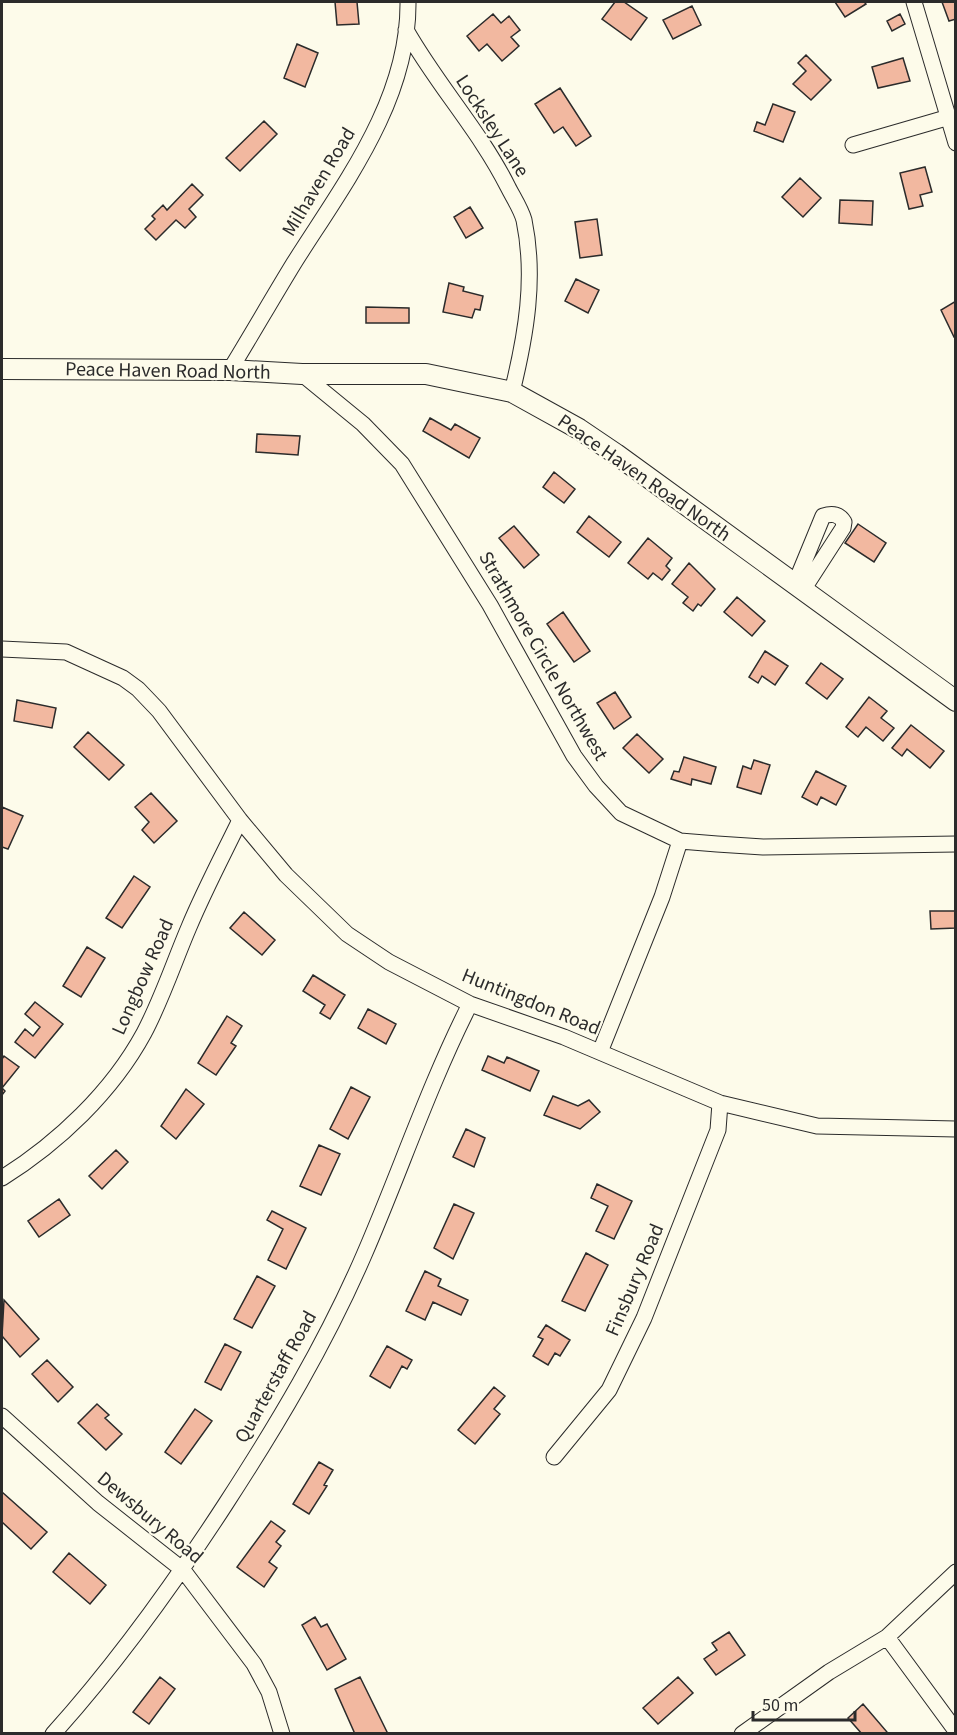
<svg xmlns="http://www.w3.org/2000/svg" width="957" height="1735" viewBox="0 0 957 1735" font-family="'Source Sans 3',sans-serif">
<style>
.building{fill:#f2b8a0;stroke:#2b2b2b;stroke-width:1.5}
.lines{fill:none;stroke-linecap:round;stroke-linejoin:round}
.minor-casing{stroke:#2b2b2b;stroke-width:17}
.major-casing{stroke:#2b2b2b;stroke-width:22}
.minor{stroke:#fdfbea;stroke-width:15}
.major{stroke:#fdfbea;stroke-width:20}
.labels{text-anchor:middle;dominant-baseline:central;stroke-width:4.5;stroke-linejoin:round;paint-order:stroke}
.street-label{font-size:20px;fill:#2b2b2b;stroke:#fdfbea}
</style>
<rect width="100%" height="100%" fill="#fdfbea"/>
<!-- building -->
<path class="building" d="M335,2h22l2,22 -22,1z
M615,2h9l23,16 -16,22 -29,-21z
M835,2h29l2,2 -21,13z
M942,2h14v17l-7,2z
M692,6l9,19 -28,14 -10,-19z
M493,14l8,9 8,-7 11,14 -9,7 8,9 -17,15 -15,-17 -8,7 -12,-15z
M900,14l5,10 -13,7 -5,-10z
M297,44l21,9 -13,34 -21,-9z
M806,55l25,25 -20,20 -18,-16 13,-13 -8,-8z
M903,58l7,23 -32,7 -6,-21z
M560,88l31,48 -15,10 -13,-19 -9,6 -19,-29z
M773,104l22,8 -12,30 -29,-11 3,-9 8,3z
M264,121l13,13 -37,37 -14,-13z
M925,167l7,25 -12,3 3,11 -14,3 -9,-36z
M800,178l21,20 -18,19 -21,-20z
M192,184l11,11 -14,14 7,8 -11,11 -9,-8 -20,20 -11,-11 10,-10 -3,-3 11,-11 4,5z
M840,200l33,1 -1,24 -33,-2z
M470,207l13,21 -17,10 -12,-21z
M597,219l5,36 -22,3 -5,-36z
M576,279l23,11 -11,23 -23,-12z
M449,283l15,4 -1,4 20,5 -3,14 -5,-1 -3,9 -29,-6z
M956,301v35l-2,1 -13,-27z
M366,307l43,1v15h-43z
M430,418l21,12 4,-6 25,14 -11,20 -46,-27z
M257,434l43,2 -2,19 -42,-3z
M554,472l21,17 -11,14 -21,-16z
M589,516l32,26 -12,15 -32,-25z
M858,524l28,19 -12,19 -29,-19z
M514,526l25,29 -15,13 -25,-30z
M648,538l24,20 -6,8 4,4 -8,10 -9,-7 -5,6 -20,-16z
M689,563l26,26 -14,17 -3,-2 -5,7 -10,-8 5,-6 -16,-13z
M737,597l28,24 -13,15 -28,-24z
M563,612l27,39 -16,11 -27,-38z
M765,651l23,15 -13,19 -13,-9 -4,7 -9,-6z
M821,663l22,16 -16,20 -21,-16z
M615,692l16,25 -17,12 -17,-26z
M869,697l18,14 -6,7 13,10 -11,13 -17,-14 -8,10 -12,-10z
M17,700l39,8 -4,20 -38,-7z
M911,725l33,26 -14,17 -23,-19 -5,7 -10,-8z
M88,732l36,33 -15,15 -35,-33z
M637,734l26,25 -14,14 -26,-25z
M684,757l32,10 -5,17 -19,-5 -1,6 -20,-6 3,-8 5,1z
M754,760l16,5 -9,29 -24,-7 6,-21 8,3z
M816,771l30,15 -10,19 -15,-8 -4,8 -15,-8z
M151,793l26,28 -23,22 -12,-13 7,-8 -14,-15z
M2,807l21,9 -15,33 -6,-2z
M134,876l16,11 -28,41 -16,-10z
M930,911h26v17l-25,1z
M244,912l31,28 -13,15 -32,-27z
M87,947l18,11 -24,39 -18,-11z
M313,975l32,20 -15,24 -10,-6 5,-8 -22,-14z
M35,1002l28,22 -28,34 -20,-16 10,-13 8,7 7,-9 -15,-13z
M368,1009l28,15 -10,20 -28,-16z
M227,1016l15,10 -11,17 5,3 -20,29 -18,-12z
M4,1056l15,11 -17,21 3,3 -3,4v-36z
M488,1056l16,7 3,-6 32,14 -9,20 -48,-21z
M351,1087l19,10 -22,42 -18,-10z
M186,1089l18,15 -28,35 -15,-13z
M553,1096l25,10 11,-6 11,12 -20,17 -36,-14z
M466,1129l19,9 -11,29 -21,-10z
M319,1145l21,9 -19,41 -21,-9z
M116,1150l12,12 -26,27 -13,-13z
M597,1184l35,17 -18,38 -18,-8 12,-25 -17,-8z
M59,1199l11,16 -31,22 -11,-16z
M454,1204l20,9 -21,46 -19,-11z
M272,1211l34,17 -20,41 -18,-9 15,-31 -16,-9z
M586,1253l22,12 -23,46 -23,-10z
M425,1271l16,8 -3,7 30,14 -7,15 -28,-13 -8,18 -19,-9z
M257,1276l18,10 -23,42 -18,-9z
M4,1300l35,39 -19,18 -18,-21z
M546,1325l24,15 -10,16 -5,-3 -7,12 -15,-9 10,-17 -5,-2z
M225,1344l16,8 -20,38 -16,-8z
M387,1346l25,14 -5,9 -5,-3 -12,22 -20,-12z
M47,1360l26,27 -15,15 -26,-28z
M494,1387l11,9 -11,13 6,5 -25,30 -17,-14z
M97,1404l12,11 -4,3 17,16 -16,16 -28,-27z
M195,1409l17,12 -31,43 -16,-12z
M319,1462l14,8 -9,15 3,1 -18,28 -16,-10z
M2,1492l45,40 -16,17 -29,-27z
M271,1521l14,10 -9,11 5,4 -12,16 8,6 -13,19 -27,-20z
M69,1553l37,32 -16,19 -37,-32z
M315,1617l6,10 6,-3 19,35 -19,11 -25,-45z
M729,1632l16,23 -29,20 -12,-16 13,-9 -5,-7z
M160,1677l15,12 -26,35 -16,-12z
M360,1677l28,57h-33l-20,-45z
M678,1677l15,16 -35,31 -15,-16z
M863,1704l24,28 -1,2h-24l-14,-16z"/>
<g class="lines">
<defs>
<path id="minor" d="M914,2l42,141
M406,30c31,55 74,101 102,157 5,10 13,22 16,33 12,58 2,115 -12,172
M853,145l93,-27
M230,370c22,-36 42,-71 64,-107 50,-79 115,-163 114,-261
M302,374l61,50 39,40 88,141 84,151 22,30 25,27 59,28 37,3 46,3 193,-3
M795,584l28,-68c9,-3 16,-2 21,6l-1,6 -40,62
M2,649l64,3 57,26 15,11 21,22 81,109 46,55 61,59 42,28 81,42 94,33 156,66 97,23 139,3
M600,1052l62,-155 18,-56
M2,1178c56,-35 110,-86 142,-145 18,-34 30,-71 45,-106 15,-36 34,-72 51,-107
M2,1416l96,87 85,67 71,94 15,28 13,42
M554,1457l55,-67 35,-72 74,-188 2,-27
M887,1637l69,94
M53,1734c64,-71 120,-149 172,-229 52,-80 101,-162 139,-250 36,-83 65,-170 106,-251
M742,1734l87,-62 58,-35 69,-65"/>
<path id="major" d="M2,369l228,1 72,4h124l86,18 67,37 37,25 340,247"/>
</defs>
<!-- minor casing -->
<use href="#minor" class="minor-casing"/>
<!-- major casing -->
<use href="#major" class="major-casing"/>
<!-- minor -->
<use href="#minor" class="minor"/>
<!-- major -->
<use href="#major" class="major"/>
</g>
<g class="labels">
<!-- street labels -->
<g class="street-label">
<text transform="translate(492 126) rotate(57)">Locksley Lane</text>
<text transform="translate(319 182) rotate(-59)">Milhaven Road</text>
<text transform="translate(168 371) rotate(1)">Peace Haven Road North</text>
<text transform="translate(644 478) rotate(35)">Peace Haven Road North</text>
<text transform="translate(543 656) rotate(60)">Strathmore Circle Northwest</text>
<text transform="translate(143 977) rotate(-66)">Longbow Road</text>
<text transform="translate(531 1002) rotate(22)">Huntingdon Road</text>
<text transform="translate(635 1280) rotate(-67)">Finsbury Road</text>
<text transform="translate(276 1377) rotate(-61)">Quarterstaff Road</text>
<text transform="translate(150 1518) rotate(40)">Dewsbury Road</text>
</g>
</g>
<!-- border -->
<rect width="957" height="1735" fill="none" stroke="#2b2b2b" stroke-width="6"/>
<!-- scale -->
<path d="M753 1711v9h102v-9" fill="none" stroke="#2b2b2b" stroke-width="3"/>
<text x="762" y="1711" font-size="18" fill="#2b2b2b" stroke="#fdfbea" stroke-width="4.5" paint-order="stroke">50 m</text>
</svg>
